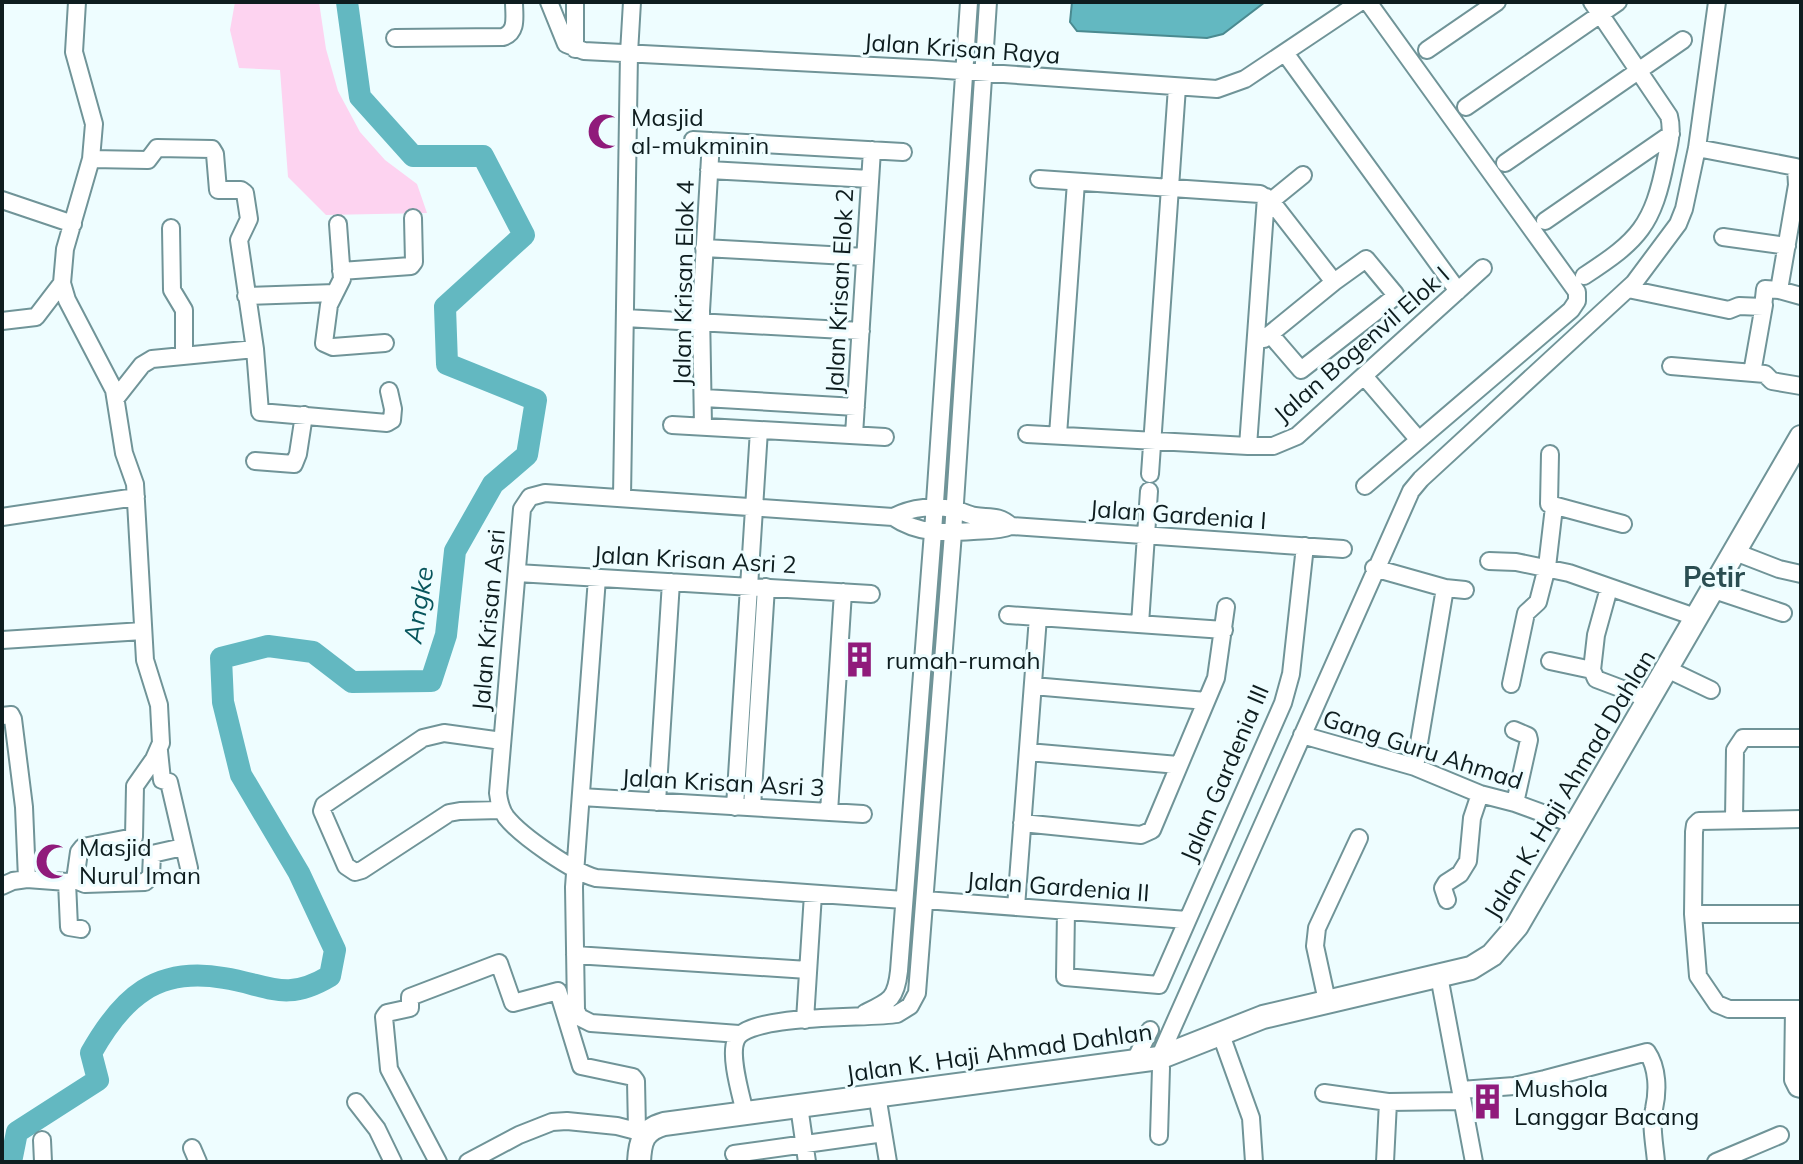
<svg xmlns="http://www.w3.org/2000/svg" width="1803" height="1164" viewBox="0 0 1803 1164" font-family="Mulish,sans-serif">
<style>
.green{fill:#fdd3f0}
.water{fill:#63b8c1;stroke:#4a8a90;stroke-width:2}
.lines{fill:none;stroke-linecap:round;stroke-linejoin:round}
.river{stroke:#63b8c1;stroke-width:22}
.minor-casing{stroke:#709498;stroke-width:20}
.major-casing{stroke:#709498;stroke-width:26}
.minor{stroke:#fff;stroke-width:16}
.major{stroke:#fff;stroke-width:22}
.labels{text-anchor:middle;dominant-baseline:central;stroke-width:6;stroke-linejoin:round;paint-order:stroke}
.street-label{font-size:24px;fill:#0e1d1f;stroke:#eefdff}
.poi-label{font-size:24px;fill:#0e1d1f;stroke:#eefdff;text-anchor:start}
.water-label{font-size:26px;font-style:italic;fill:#07555c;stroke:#eefdff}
.quarter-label{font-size:28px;font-weight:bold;fill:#2a4d51;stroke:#eefdff}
</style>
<rect width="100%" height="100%" fill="#eefdff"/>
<!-- green -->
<path class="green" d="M235,2h84l7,47 12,42 22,41 25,28 32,24 10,29 -101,2 -38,-38 -8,-107 -41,-2 -9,-38z"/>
<!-- water -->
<path class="water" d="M1072,2h193l-42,32 -16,4 -130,-7 -7,-9z"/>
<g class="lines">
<!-- river -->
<path class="river" d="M11,1162l6,-30 81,-52 -7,-27c31,-55 65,-87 133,-75 45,7 61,25 106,-2l5,-26 -36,-77 -58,-98 -18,-73 -2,-44 47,-12 45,6 39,30 79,-1 15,-46 9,-84 38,-67 34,-29 9,-55 -89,-36 -2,-57 79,-72 -41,-79h-70l-53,-59 -13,-95"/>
<defs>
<path id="minor" d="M549,2l17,42 18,7 348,18 285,20 28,-10 115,-77
M395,38l108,-1c15,-5 11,-21 11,-35
M575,49v-47
M1427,50l70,-48
M1285,53l173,238
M1466,107l152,-105
M693,140l210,12
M91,159l57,1 9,-12 55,1 3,5 3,36h23l4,3 4,26 -10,21 16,109 5,63 127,11 5,-3 1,-11 -4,-18
M1505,163l178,-123
M709,170l161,9
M1039,179l221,15 11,7 32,-26
M2,200l71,24
M1545,221l126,-87
M338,224l4,55 -13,26 -5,38 9,4 52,-4
M171,228l1,62 12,20v44
M1723,237l64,9
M704,248l161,9
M341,271l70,-5 3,-4 -1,-44
M1584,276c55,-36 69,-50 82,-117 3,-14 7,-28 3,-43l-77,-114
M1628,289l101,21 10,-4 24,1 2,-18 14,1 18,-105 -1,-18 -99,-19
M1779,290l22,6
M246,296l89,-3
M625,318l236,13
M2,321l34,-4 26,-34
M1270,334l31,36 91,-71 3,-5 -29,-35 -32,23 -63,-81
M1264,339l70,-57
M1671,366l94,8 7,7 29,5
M1752,373l12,-68
M1364,376l54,63
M116,398l26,-33 10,-6 103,-10
M704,398l152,9
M672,425l213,12
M703,426l-2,-115 10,-170
M1027,434l221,12h25l24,-10 186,-168
M854,435l18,-285
M1058,435l18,-253
M1248,446l18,-249
M1550,454l-1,50 74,20
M255,461l39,3 4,-10 6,-39
M1150,474l27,-387
M1365,486l206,-176 6,-9v-9l-209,-290
M622,497l7,-444 3,-51
M2,517l134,-20
M893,517c19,-10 42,-12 63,-7 6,1 12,5 19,6 15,2 24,-1 36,10 -13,5 -25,4 -38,5 -29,2 -55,3 -80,-14l-348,-24 -15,4 -8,12 -24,284c1,9 3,17 8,24 15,19 67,55 90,61l308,22
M1011,526l332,23
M1735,552l44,17 22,5
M1489,561l27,1 53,11 129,45
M1374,568l71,20 20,2
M517,573l354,21
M597,578l-23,309 2,123 3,7 12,6 148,11
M1714,590l69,23
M1008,615l216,15
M1140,624l9,-133
M2,640l141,-9
M1550,661l42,9 4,9 53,20
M1667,669l44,21
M1592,670l4,-35 13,-47
M1511,684l15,-71 12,-11 9,-35 7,-60
M1033,686l173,15
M2,716l9,-1 2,4 11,88 3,72
M1514,730l14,6 1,4 -14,63
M1302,735l113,32 65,27 35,9 60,22
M159,751l3,29 7,2 20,86
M1028,752l150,13
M1415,767l30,-179
M581,797l282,17
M657,802l14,-220
M735,807l24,-377
M752,807l14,-220
M501,810l-41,1 -11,2 -87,57 -7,2 -9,-6 -24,-55 2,-6 99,-67 21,-5 58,8
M829,812l14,-220
M1734,819l1,-69 8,-12h58
M1801,819l-102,2 -4,4 -1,7 -1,82 5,62 19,28 12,5h72
M1022,823l119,12 11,-5 64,-152 10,-71
M75,880l4,-28 4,-5 51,-10 1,-51 19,-27 7,-16 -2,-38 -14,-45 -10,-176 -11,-31 -10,-63 -47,-90 -5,-17 3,-34 26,-90 3,-35 -20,-72 3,-50
M67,882l2,45 12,2
M2,886l11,-5 14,-2 40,3 8,-2 10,4 60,-2 6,-6 1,-22 31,-7
M925,900l262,20
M1447,900l-4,-12 3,-5 14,-9 8,-13 4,-43 8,-24
M1016,907l22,-290
M1066,911l-1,66 94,8 124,-282 8,-29 14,-128
M1693,914h108
M575,955l233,15
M1439,976l35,186
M1327,1001l-12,-55 2,-18 42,-90
M1794,1009l-1,71 4,8 4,1
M865,1013c25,-12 31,-14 34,-42l34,-439 36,-530
M805,1020l8,-126
M1220,1032l31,86 3,44
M1134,1062l16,-32
M1461,1090l53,-4 31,-7 102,-27c11,16 11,39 7,57 -4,15 1,38 2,53
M1324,1093l64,9 74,-1
M877,1095l11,67
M356,1102l21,27 16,33
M799,1106l8,56
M745,1113c-4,-18 -16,-57 -9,-73 11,-27 132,-21 161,-26l13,-8 7,-13 36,-460 35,-531
M1159,1136l2,-68 -2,-10 252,-567 10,-12 213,-196 44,-59 6,-15 13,-61 20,-146
M42,1140l1,22
M192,1148l6,14
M734,1154l143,-20
M438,1162l-49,-93 -5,-52 3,-4 23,-5v-11l89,-34 14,40 45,-12 23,75 52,11 3,4 1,49
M468,1162l51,-27 33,-13 15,-1 50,5 27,7
M1385,1162l3,-60
M1716,1162l64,-27"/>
<path id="major" d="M639,1162c1,-21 4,-32 25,-38l495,-66 104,-41 208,-49 21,-13 25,-29 284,-489"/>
</defs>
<!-- minor casing -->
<use href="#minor" class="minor-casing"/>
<!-- major casing -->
<use href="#major" class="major-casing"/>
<!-- minor -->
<use href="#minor" class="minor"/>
<!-- major -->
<use href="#major" class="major"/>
</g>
<!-- icons -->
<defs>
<symbol id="mosque-bare" viewBox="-9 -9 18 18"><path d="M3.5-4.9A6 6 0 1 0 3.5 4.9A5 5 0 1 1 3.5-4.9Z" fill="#901b7b" stroke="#eefdff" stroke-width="2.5" paint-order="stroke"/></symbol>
<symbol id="building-bare" viewBox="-9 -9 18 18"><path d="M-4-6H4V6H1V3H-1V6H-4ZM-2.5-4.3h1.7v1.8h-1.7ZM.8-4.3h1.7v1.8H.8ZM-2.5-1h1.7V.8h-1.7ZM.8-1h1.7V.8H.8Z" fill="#901b7b" stroke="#eefdff" stroke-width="2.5" paint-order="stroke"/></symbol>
</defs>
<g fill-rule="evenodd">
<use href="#mosque-bare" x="580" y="106" width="51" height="51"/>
<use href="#building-bare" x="834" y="634" width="51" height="51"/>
<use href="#mosque-bare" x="28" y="836" width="51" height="51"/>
<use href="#building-bare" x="1462" y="1076" width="51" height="51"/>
</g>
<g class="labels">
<!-- street labels -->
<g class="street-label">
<text transform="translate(962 48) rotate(4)">Jalan Krisan Raya</text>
<text transform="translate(683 283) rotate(-89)">Jalan Krisan Elok 4</text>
<text transform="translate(839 291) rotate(-87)">Jalan Krisan Elok 2</text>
<text transform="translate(1361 344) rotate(-41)">Jalan Bogenvil Elok I</text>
<text transform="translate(1178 514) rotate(4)">Jalan Gardenia I</text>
<text transform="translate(695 559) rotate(3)">Jalan Krisan Asri 2</text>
<text transform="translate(488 620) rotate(-85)">Jalan Krisan Asri</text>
<text transform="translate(1423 749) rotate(18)">Gang Guru Ahmad</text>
<text transform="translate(1224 773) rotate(-67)">Jalan Gardenia III</text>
<text transform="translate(723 782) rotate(3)">Jalan Krisan Asri 3</text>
<text transform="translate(1569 784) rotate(-59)">Jalan K. Haji Ahmad Dahlan</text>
<text transform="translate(1058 886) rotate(4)">Jalan Gardenia II</text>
<text transform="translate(999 1052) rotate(-8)">Jalan K. Haji Ahmad Dahlan</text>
</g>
<!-- poi labels -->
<g class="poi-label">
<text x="631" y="117">Masjid<tspan x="631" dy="28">al-mukminin</tspan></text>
<text x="886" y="660">rumah-rumah</text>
<text x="79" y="847">Masjid<tspan x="79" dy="28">Nurul Iman</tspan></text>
<text x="1514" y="1088">Mushola<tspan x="1514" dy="28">Langgar Bacang</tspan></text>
</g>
<!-- water labels -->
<g class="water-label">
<text transform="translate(418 605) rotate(-81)">Angke</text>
</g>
<!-- quarter labels -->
<g class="quarter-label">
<text x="1714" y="576">Petir</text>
</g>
</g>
<!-- border -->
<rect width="1803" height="1164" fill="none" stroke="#0e1d1f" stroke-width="8"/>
</svg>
